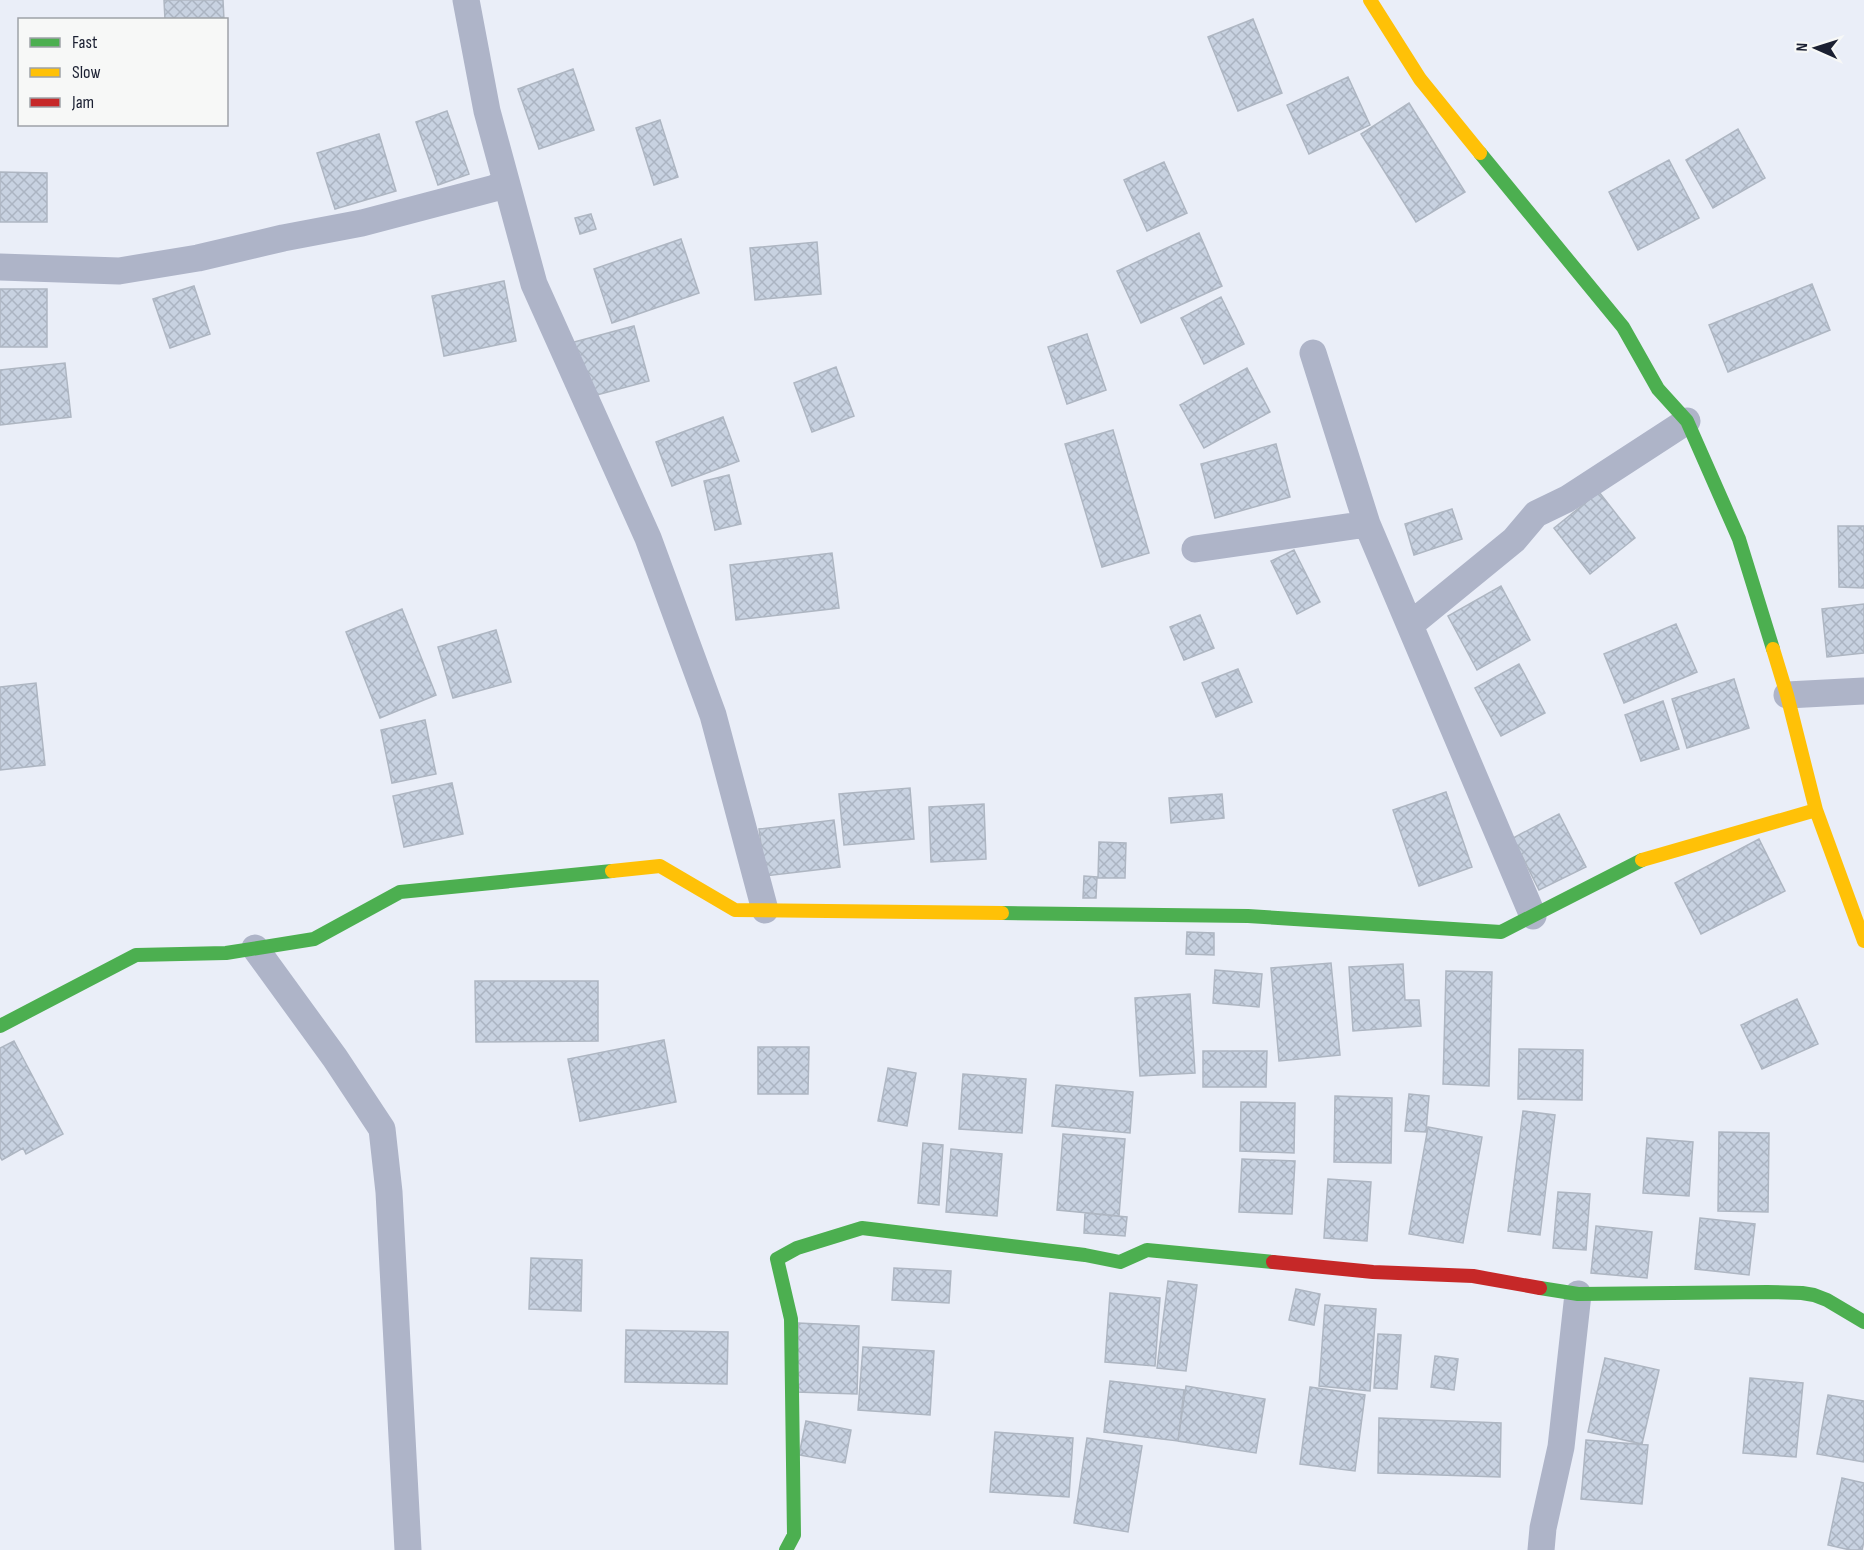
<svg xmlns="http://www.w3.org/2000/svg" width="1864" height="1550" viewBox="0 0 1864 1550" font-family="'Sofia Sans Condensed',sans-serif">
<style>
.building{fill:url(#building-cross-hatch);stroke:#aeb6c2;stroke-width:1.5}
.lines{fill:none;stroke-linecap:round;stroke-linejoin:round}
.street{stroke:#aeb4c8;stroke-width:27}
.fast{stroke:#4caf50;stroke-width:14}
.slow{stroke:#ffc107;stroke-width:14}
.jam{stroke:#c62828;stroke-width:14}
</style>
<defs>
<pattern id="building-cross-hatch" width="8" height="8" patternUnits="userSpaceOnUse" patternTransform="scale(1.5)"><rect width="8" height="8" fill="#c8d2e1"/><path d="M0 0l8 8M0 8l8-8" fill="none" stroke="#abb4c2"/></pattern>
</defs>
<rect width="100%" height="100%" fill="#eaeef8"/>
<!-- building -->
<path class="building" d="M164,0h59l1,20h-59z
M1253,19l29,74 -44,18 -30,-74z
M573,69l21,61 -55,19 -21,-60z
M1348,77l22,48 -61,29 -22,-49z
M1409,103l56,89 -49,30 -55,-88z
M447,111l22,63 -31,11 -22,-63z
M660,120l18,57 -24,8 -18,-57z
M1738,129l27,49 -52,30 -27,-48z
M379,134l17,57 -61,18 -18,-56z
M1669,160l30,58 -61,32 -29,-58z
M1164,162l23,51 -40,18 -23,-51z
M0,172l47,1v49h-47z
M591,214l5,15 -16,5 -5,-16z
M1199,233l23,53 -81,37 -24,-52z
M681,239l18,54 -87,30 -18,-54z
M817,242l4,52 -66,6 -5,-52z
M504,281l12,60 -72,15 -12,-60z
M1812,284l18,46 -102,42 -19,-47z
M194,286l16,48 -40,14 -17,-49z
M0,289h47v58h-47z
M1221,297l23,47 -40,20 -23,-46z
M634,326l15,55 -60,16 -15,-55z
M1087,334l19,56 -39,14 -19,-57z
M65,363l6,54 -71,8v-55z
M836,367l18,49 -42,16 -18,-49z
M1247,368l23,44 -66,36 -24,-43z
M723,417l16,44 -67,25 -16,-44z
M1113,430l36,123 -47,14 -37,-123z
M1276,444l14,53 -75,21 -14,-54z
M729,475l12,49 -26,6 -11,-49z
M1599,492l36,46 -45,36 -36,-46z
M1452,509l10,30 -48,16 -9,-31z
M1838,526h26v62l-25,-1z
M1294,550l26,52 -23,12 -26,-53z
M832,553l7,55 -103,12 -6,-55z
M1501,586l29,54 -53,30 -29,-54z
M1864,604v49l-37,4 -5,-48z
M402,609l34,86 -56,23 -34,-86z
M1200,615l14,33 -30,12 -14,-33z
M1676,624l21,48 -73,31 -20,-49z
M496,630l15,52 -58,16 -15,-51z
M1519,664l26,49 -44,23 -26,-48z
M1238,669l14,33 -36,15 -14,-34z
M1734,679l15,49 -62,20 -15,-49z
M36,683l9,82 -45,5v-83z
M1663,701l16,48 -38,12 -16,-46z
M425,720l11,54 -44,9 -11,-53z
M452,783l11,51 -59,13 -11,-51z
M910,788l4,51 -70,6 -5,-51z
M1446,792l26,75 -53,19 -26,-76z
M1222,794l2,24 -53,5 -2,-25z
M984,804l2,55 -55,3 -2,-55z
M1559,814l27,53 -47,23 -26,-52z
M834,820l6,47 -75,9 -6,-47z
M1759,839l26,52 -84,43 -26,-51z
M1099,842l27,1 -1,35h-27z
M1084,876l13,1 -1,21h-13z
M1187,932l27,1v22l-28,-1z
M1331,963l9,92 -61,6 -8,-93z
M1403,964l2,36h14l2,26 -68,5 -4,-64z
M1215,970l47,4 -3,33 -46,-4z
M1446,971l46,1 -3,114 -46,-2z
M475,981h123v60l-122,1z
M1190,994l5,79 -55,3 -5,-78z
M1797,999l21,45 -56,25 -21,-44z
M664,1040l12,62 -96,19 -12,-62z
M14,1041l49,93 -37,20 -3,-6 -21,12 -2,-3v-109z
M758,1047h51l-1,47h-50z
M1519,1049l64,1 -1,50 -64,-1z
M1203,1051h64l-1,36h-63z
M888,1068l28,5 -9,53 -29,-5z
M963,1074l63,5 -4,54 -63,-4z
M1056,1085l77,7 -3,41 -78,-7z
M1409,1094l20,2 -3,36 -21,-1z
M1335,1096l57,2 -1,65 -57,-1z
M1241,1102l54,1 -1,50 -54,-2z
M1523,1111l32,4 -15,120 -32,-4z
M1428,1127l54,10 -19,106 -54,-9z
M1719,1132l50,1 -1,79 -50,-1z
M1063,1134l62,5 -6,77 -62,-6z
M1647,1138l46,4 -4,54 -46,-3z
M923,1143l20,2 -4,60 -21,-2z
M951,1149l51,5 -5,62 -51,-4z
M1242,1159l53,2 -3,53 -53,-2z
M1328,1179l43,3 -4,59 -43,-3z
M1558,1192l32,2 -4,56 -33,-2z
M1085,1213l42,4 -2,19 -41,-3z
M1700,1218l55,6 -6,51 -54,-6z
M1596,1226l56,6 -5,46 -56,-5z
M531,1258l51,2 -1,51 -52,-2z
M894,1268l57,3 -2,32 -57,-3z
M1168,1281l29,4 -11,86 -29,-3z
M1296,1289l24,5 -6,31 -25,-5z
M1110,1293l50,5 -5,68 -50,-4z
M1325,1305l51,4 -6,82 -51,-5z
M798,1323l61,3 -2,68 -61,-2z
M626,1330l102,2 -1,52 -102,-2z
M1378,1334l23,1 -4,54 -23,-1z
M863,1347l71,4 -4,64 -72,-5z
M1435,1356l23,3 -4,31 -23,-3z
M1605,1358l54,12 -17,74 -54,-12z
M1750,1378l53,5 -7,74 -53,-4z
M1110,1381l74,9 -6,51 -74,-9z
M1186,1386l79,13 -9,54 -78,-12z
M1310,1387l55,8 -10,76 -55,-7z
M1828,1395l36,6v61l-47,-8z
M1379,1418l122,5 -1,54 -122,-4z
M806,1421l45,9 -6,33 -46,-8z
M995,1432l78,6 -4,59 -79,-5z
M1087,1438l55,8 -14,86 -54,-9z
M1586,1440l62,5 -6,59 -61,-5z
M1842,1478l22,5v58l-2,9h-12l-22,-5z"/>
<g class="lines">
<!-- street -->
<path class="street" d="M466,0l21,111 47,173 114,254 65,177 52,195
M0,267l119,4 79,-13 85,-20 79,-15 133,-35 11,-7
M1367,524l166,392
M1195,549l172,-25 -54,-171
M1410,625l104,-85 22,-26 31,-15 120,-78
M1787,695l77,-4
M255,948l80,110 47,71 7,63 19,358
M1541,1550l2,-22 18,-81 17,-153"/>
<!-- fast -->
<path class="fast" d="M1480,153l143,174 35,62 29,32 52,118 34,110
M1002,913l246,3 253,16 141,-72
M0,1026l136,-71 90,-2 88,-14 86,-47 212,-21
M1540,1288l38,6 189,-2 35,1 12,2 13,5 37,22
M786,1550l8,-15 -3,-216 -14,-60 20,-11 65,-20 223,27 35,7 27,-12 126,12"/>
<!-- slow -->
<path class="slow" d="M1370,0l50,79 60,74
M1773,649l14,46 29,115 48,131
M1642,860l174,-50
M612,871l48,-5 75,44 267,3"/>
<!-- jam -->
<path class="jam" d="M1273,1262l100,10 100,4 67,12"/>
</g>
<!-- legend -->
<rect x="18" y="18" width="210" height="108" fill="#f7f8f7" stroke="#9fa2a8" stroke-width="1.5"/>
<rect x="30" y="38" width="30" height="9" fill="#4caf50" stroke="#9fa2a8" stroke-width="1.5"/>
<text x="72" y="48" font-size="18" fill="#1b2032">Fast</text>
<rect x="30" y="68" width="30" height="9" fill="#ffc107" stroke="#9fa2a8" stroke-width="1.5"/>
<text x="72" y="78" font-size="18" fill="#1b2032">Slow</text>
<rect x="30" y="98" width="30" height="9" fill="#c62828" stroke="#9fa2a8" stroke-width="1.5"/>
<text x="72" y="108" font-size="18" fill="#1b2032">Jam</text>
<!-- north arrow -->
<g transform="translate(1816 48) rotate(273)" stroke="#f7f8f7" stroke-width="4.5" paint-order="stroke">
<path d="M0-4.5L10 22L0 15L-10 22Z" fill="#1b2032"/>
<text y="-9" font-size="16" font-weight="bold" text-anchor="middle" fill="#1b2032">N</text>
</g>
</svg>
